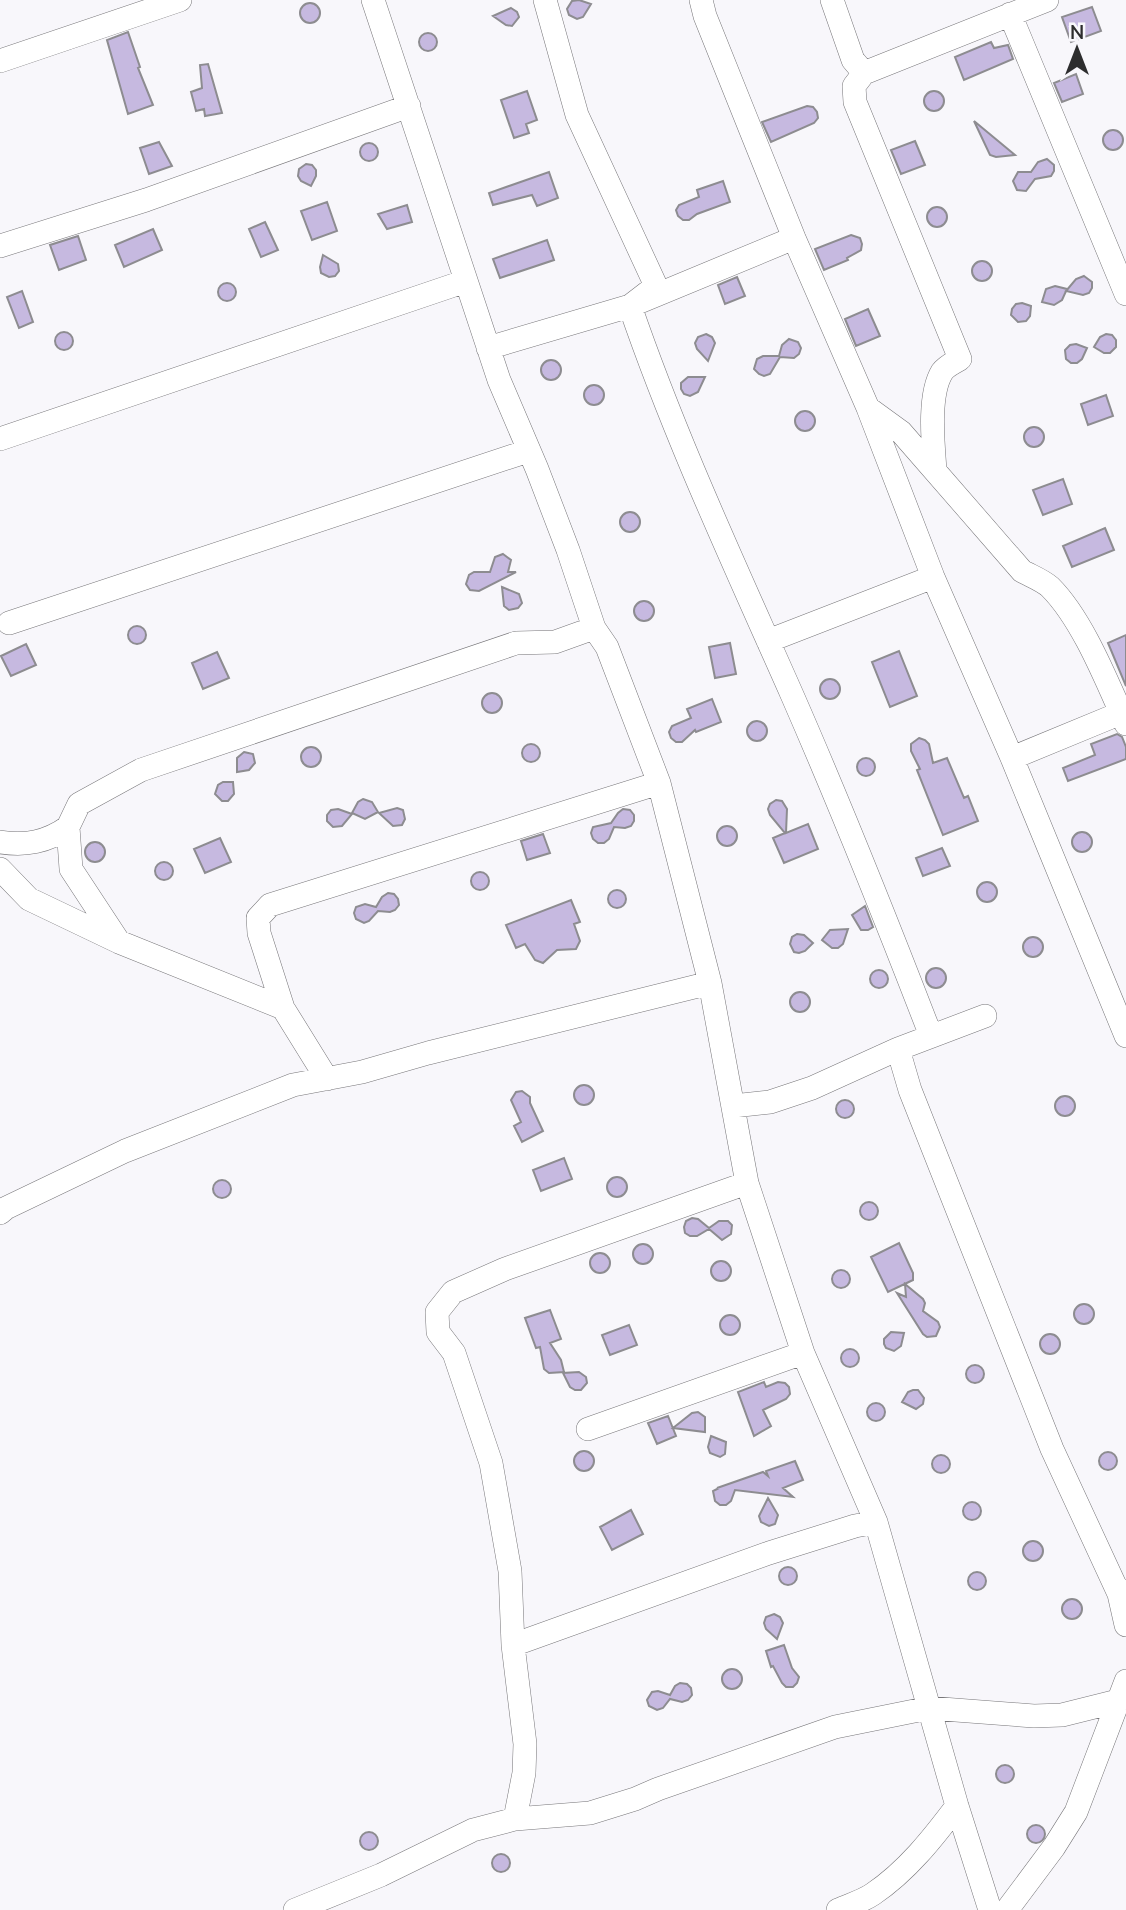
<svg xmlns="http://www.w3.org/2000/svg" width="1126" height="1910" viewBox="0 0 1126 1910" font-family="'Nunito Sans',sans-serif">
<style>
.building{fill:#c6b9e0;stroke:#8d8c90;stroke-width:2}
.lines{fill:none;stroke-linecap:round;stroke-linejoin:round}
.street-casing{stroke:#777679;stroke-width:24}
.street{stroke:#fff;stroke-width:23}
</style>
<rect width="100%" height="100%" fill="#f8f7fb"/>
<!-- building -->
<path class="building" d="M579,0l12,4 -8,13 -6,2 -8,-4 -2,-6 5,-8z
M300 13a10 10 0 1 1 20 0a10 10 0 1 1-20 0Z
M1092,7l9,24 -30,11 -9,-25z
M511,8l6,4 2,5 -7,9 -6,-1 -13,-9z
M128,32l12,35 -2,1 15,37 -25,9 -21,-74z
M419 42a9 9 0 1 1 18 0a9 9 0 1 1-18 0Z
M991,42l3,6 14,-3 5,14 -49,21 -9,-23z
M208,64l14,49 -17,3 -1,-7 -8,2 -5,-19 11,-4 -2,-23z
M1076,74l7,20 -21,8 -8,-19z
M527,91l10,29 -11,4 3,9 -15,5 -13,-38z
M924 101a10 10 0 1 1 20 0a10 10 0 1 1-20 0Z
M807,106l6,1 4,5 1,6 -4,5 -43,19 -9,-20z
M974,121l41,34 -19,2 -6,-2z
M1103 140a10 10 0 1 1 20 0a10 10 0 1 1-20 0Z
M915,141l10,24 -24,9 -10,-24z
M159,142l13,24 -23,8 -9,-26z
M360 152a9 9 0 1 1 18 0a9 9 0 1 1-18 0Z
M1047,159l7,6v6l-3,5 -16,3 -9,12 -9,-1 -4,-9 5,-9h13l7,-10z
M306,164l6,1 4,5v6l-5,10 -10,-5 -3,-5 1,-7z
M549,172l9,26 -21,8 -5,-11 -39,10 -4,-12z
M723,181l7,21 -33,12 -8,6h-6l-5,-4 -2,-6 3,-5 20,-8 -2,-7z
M327,202l10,29 -25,9 -11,-29z
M407,205l5,17 -25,7 -9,-15z
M927 217a10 10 0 1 1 20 0a10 10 0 1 1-20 0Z
M265,222l13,28 -17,7 -12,-28z
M153,229l9,21 -38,17 -9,-22z
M851,235l9,3 2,6 -1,6 -14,8 1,2 -24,10 -9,-21z
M78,236l8,24 -27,10 -9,-25z
M547,240l7,20 -54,18 -7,-19z
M323,255l15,9 1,7 -4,5 -6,1 -8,-4 -1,-6z
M972 271a10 10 0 1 1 20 0a10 10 0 1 1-20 0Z
M1084,276l8,6v6l-3,5 -6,2 -17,-4 10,-12z
M737,277l8,19 -20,8 -7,-19z
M218 292a9 9 0 1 1 18 0a9 9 0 1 1-18 0Z
M1055,286l12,3 -5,11 -8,5 -12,-3 4,-13z
M22,291l11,31 -14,6 -12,-31z
M1022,303l9,3 -1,10 -4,5 -8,1 -7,-7 1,-6 4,-5z
M868,309l12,27 -24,10 -11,-27z
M55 341a9 9 0 1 1 18 0a9 9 0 1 1-18 0Z
M706,334l6,3 3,6 -7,18 -11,-12 -2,-6 3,-6z
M1106,334l6,1 4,5v7l-6,6h-6l-10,-6 6,-10z
M789,339l9,3 3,6 -2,6 -5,4 -14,-1 -10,17 -6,2 -5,-2 -5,-5 3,-10 6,-3h16l3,-11z
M1076,344l11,4 -5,11 -5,4h-6l-5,-4 -1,-9 5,-5z
M541 370a10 10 0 1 1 20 0a10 10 0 1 1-20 0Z
M688,377h17l-7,15 -8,4 -6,-2 -3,-5v-6z
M584 395a10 10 0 1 1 20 0a10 10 0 1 1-20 0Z
M1106,395l7,21 -25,9 -7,-21z
M795 421a10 10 0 1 1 20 0a10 10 0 1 1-20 0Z
M1024 437a10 10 0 1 1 20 0a10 10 0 1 1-20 0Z
M1063,479l9,25 -29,11 -10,-25z
M620 522a10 10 0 1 1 20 0a10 10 0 1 1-20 0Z
M1105,528l9,22 -42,17 -9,-21z
M503,554l8,6 -3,12h8l-37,19 -9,-1 -4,-6 3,-9 5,-3h16l5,-15z
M502,587l17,7 3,9 -4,5 -9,2 -5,-4z
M634 611a10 10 0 1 1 20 0a10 10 0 1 1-20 0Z
M128 635a9 9 0 1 1 18 0a9 9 0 1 1-18 0Z
M1126,635v51l-18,-43z
M730,643l6,31 -21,4 -6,-31z
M26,644l10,21 -25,11 -10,-20z
M899,651l18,45 -27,11 -18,-45z
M217,652l12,26 -26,11 -11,-26z
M820 689a10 10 0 1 1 20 0a10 10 0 1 1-20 0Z
M482 703a10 10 0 1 1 20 0a10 10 0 1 1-20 0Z
M712,699l9,23 -25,10 -1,-2 -13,12h-6l-5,-4 -2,-6 3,-6 19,-8 -4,-9z
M747 731a10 10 0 1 1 20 0a10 10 0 1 1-20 0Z
M1117,734l5,3 4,10v12l-58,22 -5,-13 32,-13 -4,-11z
M919,738l6,2 4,4 4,19 14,-5 17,40 4,-2 10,25 -35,14 -26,-65 3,-1 -9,-18v-7z
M522 753a9 9 0 1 1 18 0a9 9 0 1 1-18 0Z
M301 757a10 10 0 1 1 20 0a10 10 0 1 1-20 0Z
M244,752l9,2 2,9 -6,7 -12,2v-14z
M857 767a9 9 0 1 1 18 0a9 9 0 1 1-18 0Z
M223,782h10l1,12 -6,7h-6l-7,-7 3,-9z
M363,799l9,3 6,10 -13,7 -13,-6 6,-11z
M776,800l6,1 5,8 -1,24 22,-9 10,25 -34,14 -11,-25 12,-5 -15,-18 -2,-6 2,-5z
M397,808l6,2 2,9 -3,6 -9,1 -14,-13z
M338,809l14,5 -10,12 -9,1 -6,-6v-6l4,-5z
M623,809l7,1 4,5v6l-3,5 -6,2 -11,-1 -5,12 -5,4h-6l-5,-4 -2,-6 2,-6 18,-4 7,-10z
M717 836a10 10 0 1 1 20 0a10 10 0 1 1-20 0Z
M1072 842a10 10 0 1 1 20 0a10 10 0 1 1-20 0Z
M543,834l7,19 -23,7 -6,-19z
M220,838l11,24 -26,11 -11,-24z
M85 852a10 10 0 1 1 20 0a10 10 0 1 1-20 0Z
M942,848l8,18 -27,10 -7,-18z
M155 871a9 9 0 1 1 18 0a9 9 0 1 1-18 0Z
M471 881a9 9 0 1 1 18 0a9 9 0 1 1-18 0Z
M977 892a10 10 0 1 1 20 0a10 10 0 1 1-20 0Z
M608 899a9 9 0 1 1 18 0a9 9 0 1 1-18 0Z
M388,893l6,1 4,5 1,6 -4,5 -5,2 -12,-1 -9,10 -5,2 -8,-4 -2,-6 2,-6 9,-3 11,3 6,-10z
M571,900l9,22 -6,2 6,17 -4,8 -19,1 -14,13 -8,-3 -10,-16 -9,4 -10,-23z
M865,906l8,21 -5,3h-7l-9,-15z
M848,929l-5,15 -5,4h-6l-10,-8 8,-10z
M797,934l7,1 9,8 -8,8 -6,2 -5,-1 -4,-8 2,-7z
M1023 947a10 10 0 1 1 20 0a10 10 0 1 1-20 0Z
M926 978a10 10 0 1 1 20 0a10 10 0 1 1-20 0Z
M870 979a9 9 0 1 1 18 0a9 9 0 1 1-18 0Z
M790 1002a10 10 0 1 1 20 0a10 10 0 1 1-20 0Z
M574 1095a10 10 0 1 1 20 0a10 10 0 1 1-20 0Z
M522,1091l8,6v6l13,28 -21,11 -8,-16 7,-4 -10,-22 5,-8z
M1055 1106a10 10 0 1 1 20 0a10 10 0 1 1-20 0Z
M836 1109a9 9 0 1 1 18 0a9 9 0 1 1-18 0Z
M564,1158l8,21 -31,12 -8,-21z
M607 1187a10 10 0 1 1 20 0a10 10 0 1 1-20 0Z
M213 1189a9 9 0 1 1 18 0a9 9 0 1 1-18 0Z
M860 1211a9 9 0 1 1 18 0a9 9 0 1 1-18 0Z
M692,1218l6,1 11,9 10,-7h9l4,4 -1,9 -9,6 -13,-11 -12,7h-7l-5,-3 -1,-6 2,-6z
M899,1243l14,30v7l-25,12 -17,-35z
M633 1254a10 10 0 1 1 20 0a10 10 0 1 1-20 0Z
M590 1263a10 10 0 1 1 20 0a10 10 0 1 1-20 0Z
M711 1271a10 10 0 1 1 20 0a10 10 0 1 1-20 0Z
M832 1279a9 9 0 1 1 18 0a9 9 0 1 1-18 0Z
M905,1284l18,15 2,4 -2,8 15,11 2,5 -4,9 -9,1 -4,-3 -26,-41 9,4z
M1074 1314a10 10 0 1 1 20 0a10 10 0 1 1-20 0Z
M550,1310l11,29 -11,4 11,17 3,12 -15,1 -5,-4 -4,-22 -4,1 -11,-30z
M720 1325a10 10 0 1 1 20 0a10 10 0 1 1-20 0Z
M629,1325l8,20 -27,10 -8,-20z
M891,1332l13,1 -3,13 -7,5 -8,-3 -2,-4v-5z
M1040 1344a10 10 0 1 1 20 0a10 10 0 1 1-20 0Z
M841 1358a9 9 0 1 1 18 0a9 9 0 1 1-18 0Z
M966 1374a9 9 0 1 1 18 0a9 9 0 1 1-18 0Z
M579,1372l7,5 1,6 -6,7h-6l-5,-3 -7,-14z
M764,1382l2,5 12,-5 7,1 4,4 1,7 -4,5 -23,11 8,16 -17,10 -16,-44z
M913,1390h5l6,8 -1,6 -7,5 -14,-7 6,-10z
M867 1412a9 9 0 1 1 18 0a9 9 0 1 1-18 0Z
M698,1412l7,5v15l-32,-4 19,-15z
M668,1416l8,20 -19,8 -9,-21z
M711,1436l15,6 -1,12 -5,3 -10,-4 -2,-6z
M574 1461a10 10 0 1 1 20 0a10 10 0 1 1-20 0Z
M1099 1461a9 9 0 1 1 18 0a9 9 0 1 1-18 0Z
M932 1464a9 9 0 1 1 18 0a9 9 0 1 1-18 0Z
M795,1461l8,19 -20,8 10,9 -58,-7 -4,11 -5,4h-6l-5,-4 -2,-10 6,-3h-2l46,-16 5,4 -2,-5z
M768,1498l10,17 -3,9 -6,2 -8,-4 -2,-6z
M963 1511a9 9 0 1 1 18 0a9 9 0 1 1-18 0Z
M631,1510l12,24 -31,16 -12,-23z
M1023 1551a10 10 0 1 1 20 0a10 10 0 1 1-20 0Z
M779 1576a9 9 0 1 1 18 0a9 9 0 1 1-18 0Z
M968 1581a9 9 0 1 1 18 0a9 9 0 1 1-18 0Z
M1062 1609a10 10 0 1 1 20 0a10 10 0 1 1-20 0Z
M774,1614l6,3 3,6 -6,16 -11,-10 -2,-6 2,-6z
M784,1645l8,23 7,9 -2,6 -4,4h-7l-4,-4 -9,-17 -2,1 -5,-16z
M722 1679a10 10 0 1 1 20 0a10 10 0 1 1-20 0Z
M680,1683l7,1 4,4 1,7 -4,5 -6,2 -12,-3 -7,9 -6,2 -8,-4 -2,-6 5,-8 6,-1 12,4 5,-9z
M996 1774a9 9 0 1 1 18 0a9 9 0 1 1-18 0Z
M1027 1834a9 9 0 1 1 18 0a9 9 0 1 1-18 0Z
M360 1841a9 9 0 1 1 18 0a9 9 0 1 1-18 0Z
M492 1863a9 9 0 1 1 18 0a9 9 0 1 1-18 0Z"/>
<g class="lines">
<defs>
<path id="street" d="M373,0l126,380 38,89 31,81 26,78 13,19 52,136 51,200 37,200 56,170 73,169 81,284 33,104
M545,0l32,115 79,171 -26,20c46,134 106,262 163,391 49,112 94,225 138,339
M701,0l4,16 89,222 74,170 65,169 79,181 114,278
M832,0l21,60 11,13
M1010,14l116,280
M0,61l180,-61
M0,246l146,-46 263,-94
M488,348l142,-42 164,-68
M868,408l33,24 121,139c9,5 20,9 28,16 33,33 57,95 76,137
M0,439l466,-158
M935,470c-2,-27 -7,-75 7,-98 4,-6 13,-10 18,-13l-105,-257 -1,-16 10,-13 183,-73
M9,623l519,-172
M768,641l165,-64
M1012,758l109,-45
M0,842c26,4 47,0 68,-15
M0,869l29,30 90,43 164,66 44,71
M119,942l-48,-73 -3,-42 11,-23 62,-34 375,-127 39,-1 39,-14
M283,1008l-24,-75 -1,-15 12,-13 389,-122
M898,1049l12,41 142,359 67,145 7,-3
M733,1106l37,-4 42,-14 86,-39 87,-33
M0,1213l6,-5 119,-57 168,-66 69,-13 66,-19 282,-70
M588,1429l215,-76
M1119,1594l7,31
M513,1645l256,-92 86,-27 21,-4
M515,1819l9,-46 1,-29 -12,-99 -3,-74 -19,-108 -37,-110 -16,-21 -1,-20 16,-20 52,-23 242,-86
M295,1910l86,-35 92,-45 42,-11 75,-6 45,-14 23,-10 177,-62 94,-19 105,8 28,-1 56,-14
M838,1910c11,-5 25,-9 35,-16 34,-23 60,-56 84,-88
M1007,1910l47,-63 22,-35 50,-131"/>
</defs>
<!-- street casing -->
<use href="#street" class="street-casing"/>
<!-- street -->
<use href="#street" class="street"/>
</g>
<!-- north arrow -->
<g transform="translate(1077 49)" stroke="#f8f7fb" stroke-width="5" paint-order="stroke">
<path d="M0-5L12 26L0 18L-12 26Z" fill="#2d2d2e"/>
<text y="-10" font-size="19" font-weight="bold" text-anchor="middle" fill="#2d2d2e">N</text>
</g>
</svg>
